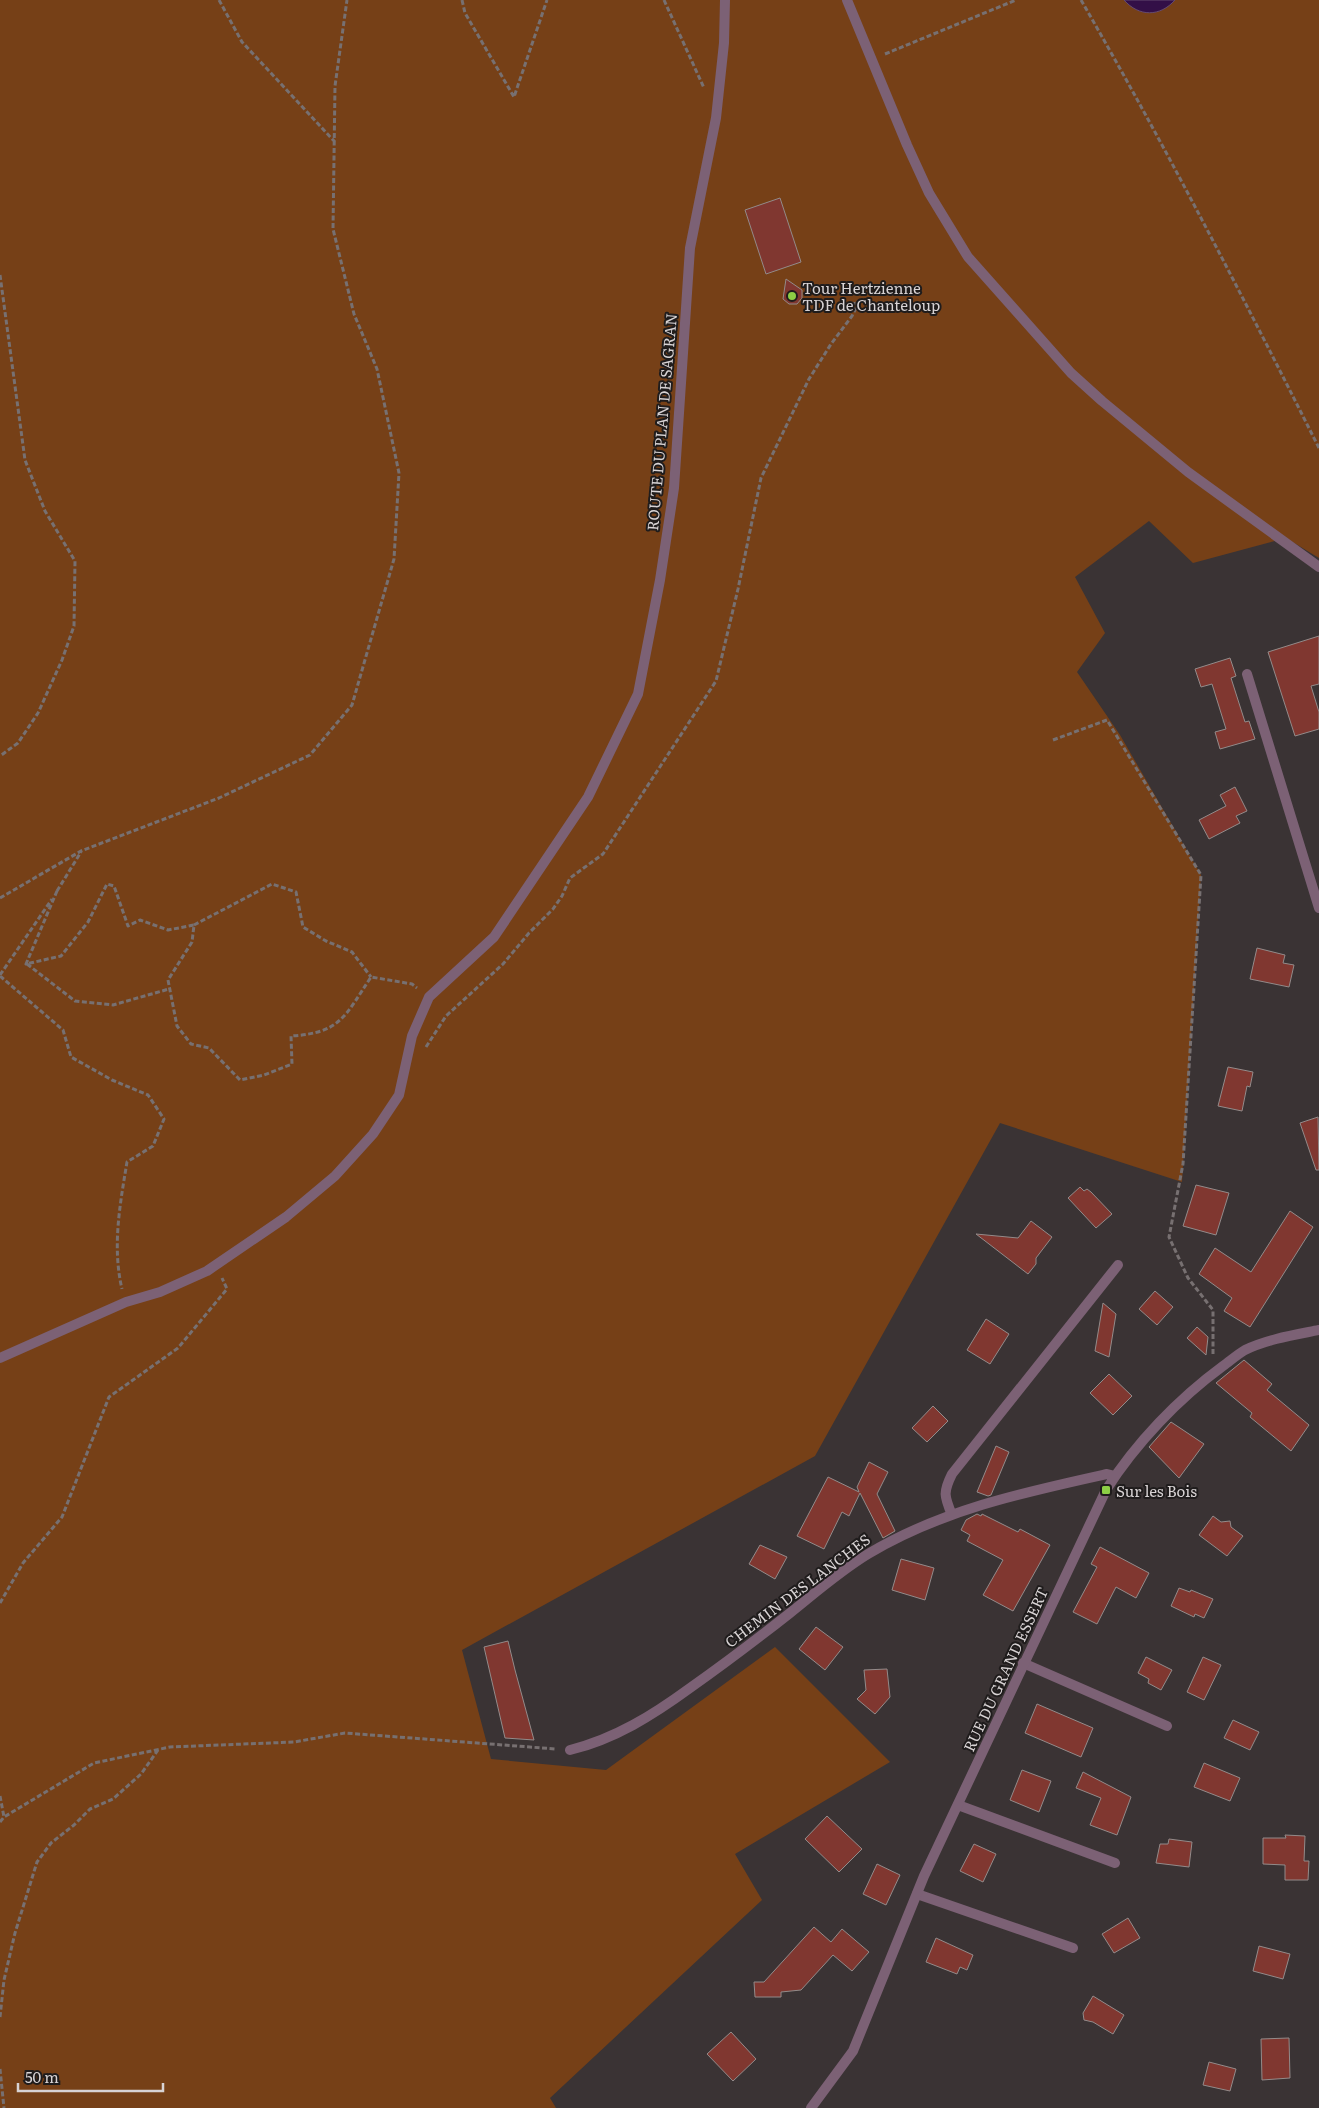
<svg xmlns="http://www.w3.org/2000/svg" width="1319" height="2108" viewBox="0 0 1319 2108" font-family="Literata,serif">
<style>
.green{fill:#764017}
.water{fill:#330f47;stroke:#644a71}
.building{fill:#803730;stroke:#938b8a}
.lines{fill:none;stroke-linecap:round;stroke-linejoin:round}
.path{stroke:#777071;stroke-width:3;stroke-dasharray:5 2.5;stroke-linecap:butt}
.lane{stroke:#7c6175;stroke-width:10}
.street{stroke:#7c6175;stroke-width:10}
.poi-dot{fill:#8cce45;stroke:#1f1c1c;stroke-width:2}
.labels{text-anchor:middle;dominant-baseline:central;stroke-width:4;stroke-linejoin:round;paint-order:stroke}
.poi-label{font-size:15px;fill:#d8d3d4;stroke:#1f1c1c;text-anchor:start}
.street-label{font-size:15px;fill:#d8d3d4;stroke:#1f1c1c}
</style>
<rect width="100%" height="100%" fill="#3a3334"/>
<!-- green -->
<path class="green" d="M0,0h1319v558l-33,-20 -93,25 -44,-42 -74,56 30,56 -28,39 43,63 81,140 -19,307 -182,-59 -185,333 -353,194 29,109 115,11 169,-123 115,115 -155,92 27,46 -212,198 6,10h-556z"/>
<!-- water -->
<path class="water" d="M1124,0h51c-15,17 -36,17 -51,0z"/>
<!-- building -->
<path class="building" d="M780,198l21,64 -35,12 -21,-64z
M786,279l16,11v8l-5,6h-8l-6,-5z
M1319,636v48l-8,2 8,26v17l-24,7 -27,-84z
M1230,658l6,18 -5,2 14,44 4,-1 6,18 -35,10 -5,-17 11,-3 -14,-45 -11,3 -6,-18z
M1235,787l12,24 -11,5 4,7 -31,16 -10,-19 27,-14 -6,-11z
M1257,948l28,7 -2,8 11,2 -5,22 -39,-8z
M1228,1067l25,5 -3,15 -3,-1 -5,25 -24,-5z
M1318,1117l1,53h-3l-16,-47z
M1196,1185l33,8 -13,42 -33,-9z
M1080,1187l4,4 3,-2 4,3 21,22 -16,14 -28,-30z
M1290,1211l23,16 -63,100 -26,-16 8,-13 -33,-24 16,-26 36,24z
M1031,1221l21,16 -16,21v6l-8,10 -52,-40 42,4z
M1155,1291l18,16 -16,18 -18,-16z
M1103,1303l13,11 -7,43 -14,-6z
M986,1319l23,15 -19,30 -23,-14z
M1197,1327l11,10 -2,18 -19,-17z
M1244,1360l28,24 -5,6 42,35 -18,26 -41,-34 2,-4 -36,-30z
M1109,1374l23,22 -19,19 -23,-22z
M933,1406l15,15 -21,21 -15,-14z
M1171,1422l33,22 -25,34 -30,-31z
M996,1446l13,6 -18,43 -3,1 -11,-4z
M869,1462l19,10 -11,22 18,37 -12,7 -23,-45 -11,23 -7,-4 -18,37 -27,-13 31,-59 31,15 -2,-5z
M977,1514l4,2 1,-2 36,18 2,-3 30,16 -37,66 -30,-16 20,-35 -36,-19 3,-6 -9,-5 5,-10z
M1213,1516l8,6 9,-1 1,6 12,9 -16,20 -28,-21z
M760,1545l27,12 -12,22 -26,-15z
M1100,1547l49,26 -13,25 -20,-11 -19,37 -24,-12 24,-45 -6,-3z
M901,1559l33,9 -9,32 -33,-10z
M1179,1588l11,4 1,-2 22,9 -9,19 -9,-4 -1,3 -23,-11z
M816,1627l27,20 -18,23 -26,-21z
M508,1641l7,29 19,70 -29,-2 -21,-91z
M1146,1657l26,13 -11,20 -13,-7 1,-4 -11,-6z
M1203,1657l18,8 -17,35 -17,-8z
M887,1669l3,28 -15,17 -18,-15 9,-9 -2,-20z
M1037,1704l56,24 -12,29 -56,-24z
M1233,1720l26,12 -9,18 -26,-12z
M1204,1763l36,15 -10,23 -36,-14z
M1022,1770l29,11 -12,31 -29,-12z
M1083,1772l48,25 -14,38 -27,-10 11,-27 -25,-10z
M827,1816l35,33 -23,23 -34,-33z
M1285,1835l20,1 -1,25h5l-1,19h-23v-15l-22,-1v-26h23z
M1169,1839l23,3 -3,25 -33,-4 4,-19h8z
M974,1844l22,10 -13,28 -23,-11z
M877,1864l23,11 -14,30 -23,-11z
M1128,1918l12,20 -26,15 -12,-19z
M814,1927l17,15 11,-13 27,23 -17,19 -19,-16 -32,35 -20,2v5h-26l-1,-15h10z
M936,1938l37,17 -6,15 -7,-3 -3,7 -31,-12z
M1259,1946l31,8 -7,25 -30,-8z
M1093,1996l31,19 -11,19 -20,-12 -9,-2 -1,-7z
M731,2032l25,27 -23,22 -26,-27z
M1289,2038l1,40 -28,2 -1,-41z
M1209,2062l27,7 -6,22 -27,-6z"/>
<g class="lines">
<!-- path -->
<path class="path" d="M219,0l23,42 93,100
M462,0l3,13 49,84 33,-97
M664,0l40,88
M1081,0c85,147 162,297 238,448
M885,54l131,-54
M0,275l25,185 20,51 30,50 -1,65 -12,34 -24,53 -20,30 -18,13
M1053,740l54,-20 94,155 -18,289 -14,73 19,41 25,32v45
M57,891l-31,73 35,-8 27,-34 19,-38 7,2 14,40 12,-6 28,10 26,-5 -2,17 -24,38 9,46 14,18 18,4 31,32 24,-5 28,-11 -1,-28c50,-3 54,-20 80,-59l41,7 5,4
M57,891l24,-39
M0,898l81,-47 138,-53 91,-43 42,-50 42,-146 5,-86 -22,-104 -23,-55 -21,-85 2,-143 12,-86
M194,925l78,-41 24,8 7,35 23,14 26,11 19,25
M27,964l48,37 38,4 56,-16
M0,975l52,-76
M0,976l63,54 8,27 41,23 36,15 16,24 -11,27 -26,16c-7,42 -15,85 -5,127
M426,1047l20,-31 57,-52 26,-31 24,-24 9,-13 8,-18 33,-24 113,-173 22,-92 23,-111 48,-99 22,-35 21,-28 3,-6 -1,-8
M0,1603l23,-40 39,-46 47,-120 69,-49 49,-59 -5,-11
M0,1796l4,21
M0,1822l4,-5 90,-54 76,-16 124,-5 51,-9 211,16
M0,2017l4,-37 11,-47 22,-71 14,-19 23,-18 16,-16 23,-10 28,-25 17,-24
M0,2069l4,39"/>
<!-- lane -->
<path class="lane" d="M1023,1663l144,63
M958,1805l157,58
M917,1894l156,54"/>
<!-- street -->
<path class="street" d="M847,0l60,145 22,48 39,64 103,116 31,28 86,71 131,95
M1247,674l72,234
M0,1358l126,-56 34,-10 47,-21 79,-54 49,-41 38,-42 26,-39 13,-59 17,-39 65,-60 94,-140 50,-103 22,-114 14,-92 16,-240 26,-130 8,-75 1,-43
M952,1515c-8,-19 -9,-23 0,-41l166,-209
M570,1750c45,-11 83,-35 120,-62 34,-24 67,-49 100,-75 25,-20 50,-42 78,-59 73,-44 157,-62 239,-80l8,2
M811,2108l42,-57 71,-175 182,-386c30,-47 72,-91 117,-124 7,-5 15,-12 22,-16 23,-11 49,-15 74,-20"/>
</g>
<!-- markers -->
<g class="poi-dot">
<circle cx="792" cy="296" r="5"/>
<rect x="1101" y="1485" width="10" height="10" rx="2.5"/>
</g>
<g class="labels">
<!-- poi labels -->
<g class="poi-label">
<text x="802" y="287">Tour Hertzienne<tspan x="802" dy="17">TDF de Chanteloup</tspan></text>
<text x="1116" y="1490">Sur les Bois</text>
</g>
<!-- street labels -->
<g class="street-label">
<text transform="translate(661 422) rotate(-85)">ROUTE DU PLAN DE SAGRAN</text>
<text transform="translate(797 1590) rotate(-37)">CHEMIN DES LANCHES</text>
<text transform="translate(1005 1669) rotate(-65)">RUE DU GRAND ESSERT</text>
</g>
</g>
<!-- scale -->
<path d="M18 2083v8h145v-8" fill="none" stroke="#d8d3d4" stroke-width="2.5"/>
<text x="25" y="2083" font-size="15" fill="#d8d3d4" stroke="#1f1c1c" stroke-width="4" paint-order="stroke">50 m</text>
</svg>
